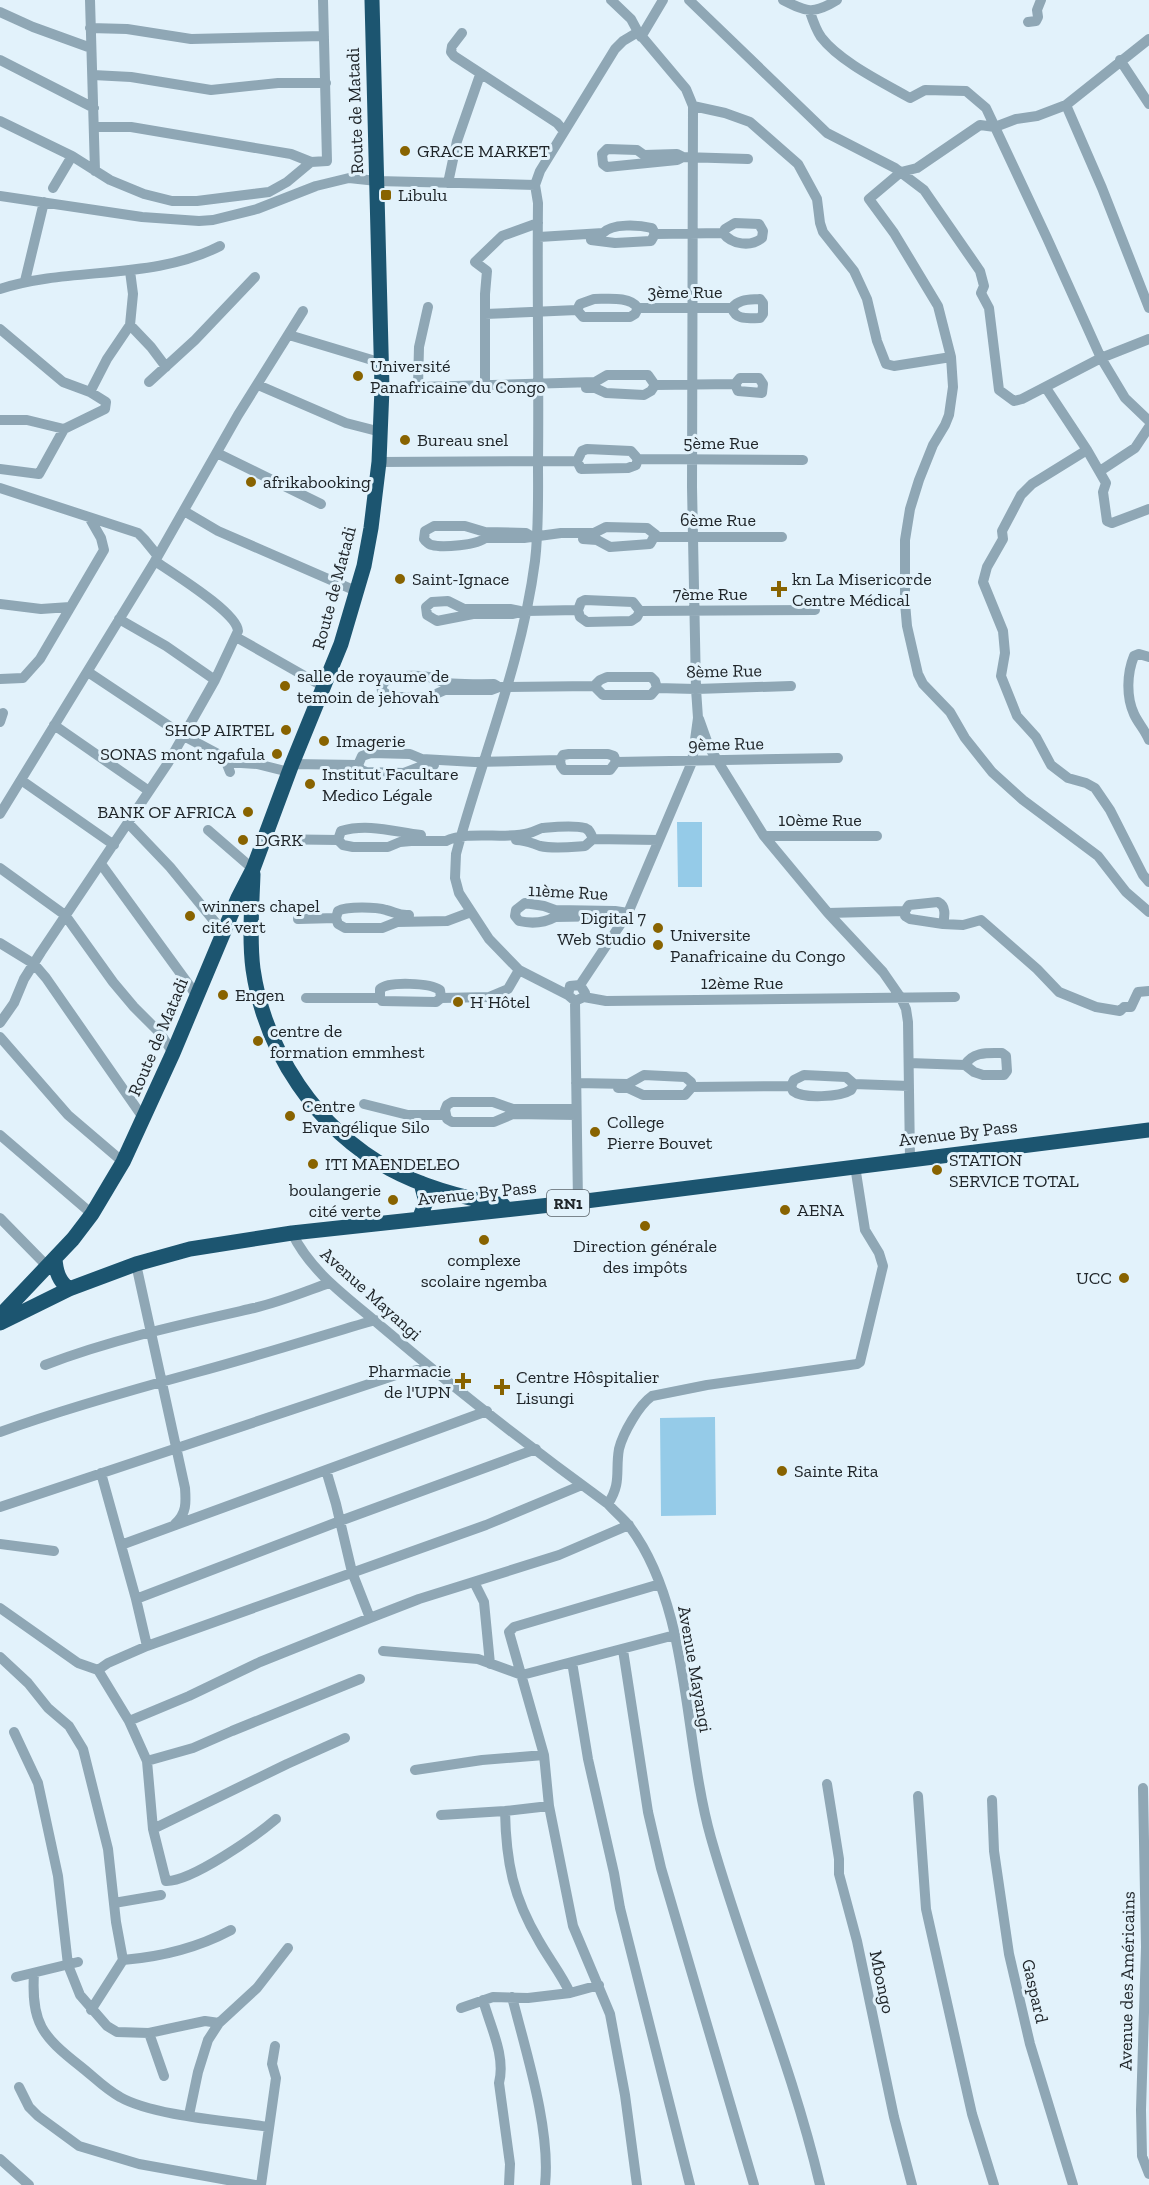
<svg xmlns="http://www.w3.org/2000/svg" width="1149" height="2185" viewBox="0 0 1149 2185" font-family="'Zilla Slab',serif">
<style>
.green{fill:#95cbe8}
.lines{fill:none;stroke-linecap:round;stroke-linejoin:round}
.minor{stroke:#8fa7b5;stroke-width:10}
.highway{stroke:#1c5570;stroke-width:15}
.poi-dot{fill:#886300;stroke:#e2f2fb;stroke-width:2}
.labels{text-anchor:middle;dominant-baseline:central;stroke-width:6;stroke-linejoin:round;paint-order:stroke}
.shield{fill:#e2f2fb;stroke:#5a6369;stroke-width:1.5}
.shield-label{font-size:16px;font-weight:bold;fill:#20262a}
.street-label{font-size:18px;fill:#20262a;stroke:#e2f2fb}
.poi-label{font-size:18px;fill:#20262a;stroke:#e2f2fb;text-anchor:start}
</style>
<rect width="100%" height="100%" fill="#e2f2fb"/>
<!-- green -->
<path class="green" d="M677,822h25v65h-24z
M715,1417l1,98 -55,1 -1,-98z"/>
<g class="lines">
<!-- minor -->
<path class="minor" d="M90,0l5,171
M689,0l138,133 68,35 29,22 56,81 4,15 -3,7 8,15 10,82 15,11 8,-2 79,-41 48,-19
M783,0c24,12 30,15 54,0
M0,12l33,15 58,21
M810,12c3,9 6,18 11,25 19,25 63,46 89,61l15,-8 41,1 20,17 61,130 54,120 24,40 24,23
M1028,22l8,-1 2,-4 -1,-7 4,-10
M90,28l37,1 64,10 133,-3
M462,33l-10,13 -1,6 3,4 103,67 6,7
M641,37l22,-37
M1149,39l-83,66 -29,11 -21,3 -21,8 -15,-2 -63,43 -16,4 -32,27 25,34 44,73 13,51 2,30 -4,28 -4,10 -12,20 -14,35 -9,29 -5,31v63l2,23 11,48 5,10 27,28 15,26 27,34 31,28 75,56 28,36 23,20
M0,60l94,48
M1120,60l29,44
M93,75l38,2 80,13 67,-7h48
M1066,105l36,83 47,120
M693,106l32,7 25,9 48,42 19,35 3,24 3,9 31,39 13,28 10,42 9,23 8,2 57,-9
M0,121l72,35 38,24 34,14 28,7h25l72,-9 18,-10 24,-20 16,-1 -4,-161
M95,127h36l160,27 20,8
M683,157l-6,3 -70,7 -4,-3 -1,-10 5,-5 30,1 7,5 33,-1 6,3 65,2
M448,183l9,-42 23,-66
M53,188l19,-32
M0,196l142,21 57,4 14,-1 44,-11 59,-23 33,-8 28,3 158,4
M735,223l24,1 4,7 -1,7c-11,9 -30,7 -39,-5l2,-4z
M655,234l68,-1
M539,237l64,-4c9,-10 36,-8 49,-5l3,6
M591,240l24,3 36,-2 4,-7
M25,281l19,-79
M0,289c71,-23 152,-8 220,-43
M594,299c14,0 36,-3 44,9l-3,6 -5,3h-47l-6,-7 3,-6z
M760,299l3,4v11l-3,4c-11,0 -24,3 -28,-10 7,-9 16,-8 28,-9z
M638,308h94
M485,314l92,-4
M130,325l21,22 15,20
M0,329l63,53 27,10
M289,335l93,28
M740,378h19l4,6 -1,9 -24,-2 -3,-7z
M149,382l46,-42 60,-63
M258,385l88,38 35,9
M485,385v-91l2,-23 -12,-9 27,-26 36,-13
M655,385l80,-1
M418,386l1,-39 9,-40
M382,388l213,-6 12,-7h41l7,10
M586,388h9l11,5 38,2 7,-4 4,-6
M1046,388l41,62 19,33 -3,9 4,29 5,2 37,-14
M0,420h27l37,9
M587,449l44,2 7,8 -2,6 -8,3 -47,1 -4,-8 5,-10z
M1087,450l-55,34 -11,11 -19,36 1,8 -16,28 -4,15 20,49 2,22 -4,23 16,40 19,21 15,28 17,13 18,5 9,5 15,22 33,65 6,7
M217,453l104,51
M638,459l165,1
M379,462l198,-1
M0,469l39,5 25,-45 41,-20 1,-7 -16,-10 17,-33 23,-34 3,-31 -3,-23
M1100,471l35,-23 14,-21
M0,488l138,45 6,6 13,16
M184,511l34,20 138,60
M531,536l-5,-3 -41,-1 -20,-6h-31l-9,5 -1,8c1,2 6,6 8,6 10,3 46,0 53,-7h39l37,-5h33l12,-6 41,1 9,7 -2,2
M654,537h128
M583,539l14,1 13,7 40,-3 4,-7
M585,600l48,2 7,9 -3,6 -6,4 -44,1 -7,-5 -2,-7 3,-8z
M0,604l41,5 29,-2
M520,611l-10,-2h-46l-16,-8 -16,1 -6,5 1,8 10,6 36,-7h40l13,-3 52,-1
M640,611l175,-1
M119,619l47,27 49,34
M236,637l88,50
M1149,657l-10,-3 -5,2c-7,17 -8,41 0,58 4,9 11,16 15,26
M88,672l96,64 32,17 10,9 4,10
M607,677h44l4,4 2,7 -6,7h-48l-9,-9 6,-6z
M0,679l23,-1 17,-19 64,-109 -3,-12 -12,-21
M499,687l-8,3h-46l-16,7h-38l-9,-6c-4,-18 34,-16 47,-14 6,1 11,5 18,6 15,2 31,1 47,1l5,3 95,-1
M657,688l39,1 95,-3
M699,719l10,28 55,89 64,77 55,59 18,26 5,11 2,13 2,137
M0,722l3,-9
M54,725l95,66
M569,754h39l6,2 2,6 -6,8h-46l-3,-4 -1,-6 3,-5z
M226,762l31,2 32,8
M616,762l222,-4
M292,764l66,1
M358,765l4,-9 9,-3 39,1 12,5 53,3 85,-2
M358,765l3,5 5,2 38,1 18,-7 12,-1
M21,780l93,65
M0,814l155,-253 83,-146 65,-104
M128,823l42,44 54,66
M208,830l45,39
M764,836h113
M263,839l75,1 5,5 10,2h35l12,-5 11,-1h35c21,-11 61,-1 83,-8 5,-1 9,-4 13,-5 12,-1 31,-3 43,0 5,2 6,6 8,11
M593,839l65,1
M338,840l3,-9c27,-8 54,1 80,4
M516,840c10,0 15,3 24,6 14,3 31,1 45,0l8,-7
M101,864l96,132
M0,868l65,47 48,67 21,25 26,26 13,20
M938,902c8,4 7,13 5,22l-33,-5 -5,-3v-5l4,-6z
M619,913l-5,3 -59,1c-11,6 -23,7 -36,4l-4,-5 1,-6 9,-7 19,3 11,4 60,1 13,2
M828,913l77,-2
M336,918l2,6 7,4h37l15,-6 50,-1 24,-9
M336,918l2,-7c9,-5 39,-4 48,-1 9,2 13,6 23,5
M298,919l38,-1
M943,924l20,1 18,-5 56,49 22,23 37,15 24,4 4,-4h7l7,-15 11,-1
M0,943l34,21 12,14 98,141
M580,985l48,-72 64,-151 6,-44 -2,-29 -4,-202 1,-381 -7,-17 -48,-57 -7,-13 -20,-19
M568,995l-49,-25 -30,-31 -30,-46 -4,-15 1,-24c26,-97 66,-192 79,-293 4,-33 3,-66 3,-100 1,-86 -1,-172 0,-258l-3,-18 5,-14 75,-122 8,-8 15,-9
M584,997l22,4 349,-4
M306,998h74l2,3 54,1 5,-4 48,-1 19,-8 11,-19
M380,998v-9c9,-8 50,-6 60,1l1,8
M575,1001l9,-4 1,-4 -5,-8 -10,1 -2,9 7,6 3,201
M0,1023l14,-20 10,-24 17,-27 127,-189 47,-83 23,-49c-1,-19 -66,-58 -83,-70
M0,1037l68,78 55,47
M909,1063l56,2 9,7 9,3h21l3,-4 -1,-15 -4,-3c-13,0 -29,-2 -37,12
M576,1083l52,1 16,-9 41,2 6,5 1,5
M854,1084l-3,6c-11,7 -48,9 -58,1l-2,-5 3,-6 10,-5 42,2 8,7 55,2
M692,1087l99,-1
M618,1088h10l15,7h42l7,-8
M364,1104l44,11h37
M575,1109h-62l-20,-7h-41l-5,3 -2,5 2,9 5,3h42l19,-8 63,1
M0,1135l92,79
M0,1218l47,48
M292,1233c20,41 57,65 90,94 73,62 149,121 226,177 7,8 16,15 22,23 61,82 53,213 81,311 33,116 81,228 109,347
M136,1264l49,224c1,14 2,25 -10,36
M45,1365c68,-26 138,-41 209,-57 26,-6 50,-16 75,-25
M0,1432c64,-23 128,-41 194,-59 60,-16 120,-35 181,-53
M326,1470l10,34 16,68 18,46
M101,1473l35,126 11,47
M608,1504c14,-22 7,-32 11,-55 4,-16 20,-44 33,-53l55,-11 150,-21 3,-2 23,-96 -4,-13 -14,-23 -10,-64
M0,1507l396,-132 33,-8
M0,1544l54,7
M121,1545l366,-134
M474,1582l10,20 6,62
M136,1599l204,-78 196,-72
M0,1608l78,55 20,7 31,51 18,40 6,68 13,52c25,1 90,-45 110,-62
M623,1650l25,162 13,56 93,317
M383,1651l95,8 44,16 153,-40
M0,1657l28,26 20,25 21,18 14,23 25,100 8,73 7,38c37,-3 76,-13 108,-30
M572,1662l16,97 26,114 6,35 70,277
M98,1670l10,-7 39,-17 339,-121 96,-40
M129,1721l60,-25 71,-34 110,-44 49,-19 140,-44 70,-30
M14,1732l24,51 20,93 10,89 12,30 27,31 10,6 32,1 56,-12 14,2
M147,1761l46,-13 39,-17 128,-52
M415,1770l67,-10 62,-5
M827,1784l12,75v15l18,67 37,176 18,68
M1143,1788l3,159 -5,163 1,46 7,18
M918,1796l8,113 46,205 22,71
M992,1800l2,51 15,103 21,90 43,141
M505,1811c1,51 8,86 34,130 10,18 23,34 31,52
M441,1815l64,-4 44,-5
M153,1829l134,-65 58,-26
M114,1903l47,-8
M34,1973c-3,50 8,63 46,93 13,10 25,23 40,31 33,19 109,24 149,30
M16,1977l62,-15
M512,1997c14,55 39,133 33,188
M483,2000c7,26 23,56 16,83l11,81 -1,21
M461,2008l32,-11 35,1 42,-5 29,-8
M91,2010l32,-50
M149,2033l15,43
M19,2087l10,20 9,9 41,30 60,18 116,21
M189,2115l9,-43 10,-32 11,-17 38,-35 31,-40
M0,2159l29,26
M261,2185l15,-107 -4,-14 3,-18
M637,2185l-12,-90 -15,-81 -37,-88 -24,-120 -5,-51 -35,-123 5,-5 146,-43"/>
<!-- highway -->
<path class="highway" d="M253,874c-1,31 -4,64 0,95 12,83 64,160 137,200 35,19 74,29 113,36
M419,1219l7,-17 -5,-19
M55,1259c1,13 4,22 14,30
M0,1316l73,-77 19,-25 31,-52 50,-109 65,-155 15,-29 39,-105 49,-120 23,-78 7,-38 8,-66 3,-74 -10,-388
M0,1323l69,-34 67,-25 54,-15 102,-16 286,-31 571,-72"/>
</g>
<!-- markers -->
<g class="poi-dot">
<circle cx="405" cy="151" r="6"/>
<rect x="380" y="189" width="12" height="12" rx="3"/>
<circle cx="358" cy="376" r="6"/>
<circle cx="405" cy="440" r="6"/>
<circle cx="251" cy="482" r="6"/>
<circle cx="400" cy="579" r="6"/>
<path d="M776 580h6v6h6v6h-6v6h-6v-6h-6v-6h6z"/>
<circle cx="285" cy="686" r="6"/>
<circle cx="286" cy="730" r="6"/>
<circle cx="324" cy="741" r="6"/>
<circle cx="277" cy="754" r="6"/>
<circle cx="310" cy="784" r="6"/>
<circle cx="248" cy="812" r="6"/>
<circle cx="243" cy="840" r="6"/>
<circle cx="190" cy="916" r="6"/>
<circle cx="658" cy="928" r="6"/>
<circle cx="658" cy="945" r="6"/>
<circle cx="223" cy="995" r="6"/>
<circle cx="458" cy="1002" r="6"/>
<circle cx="258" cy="1041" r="6"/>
<circle cx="290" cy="1116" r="6"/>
<circle cx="595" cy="1132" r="6"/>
<circle cx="313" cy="1164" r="6"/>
<circle cx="937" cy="1170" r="6"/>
<circle cx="393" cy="1200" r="6"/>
<circle cx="785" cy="1210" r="6"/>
<circle cx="645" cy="1226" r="6"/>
<circle cx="484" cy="1240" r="6"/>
<circle cx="1124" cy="1278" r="6"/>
<path d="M460 1372h6v6h6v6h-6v6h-6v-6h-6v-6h6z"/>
<path d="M499 1378h6v6h6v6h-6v6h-6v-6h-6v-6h6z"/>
<circle cx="782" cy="1471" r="6"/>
</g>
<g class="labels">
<!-- shield labels -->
<rect class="shield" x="547" y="1190" width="42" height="26" rx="4.5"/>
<g class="shield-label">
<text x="568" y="1203">RN1</text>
</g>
<!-- street labels -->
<g class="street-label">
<text transform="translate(355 111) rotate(-92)">Route de Matadi</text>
<text x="685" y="292">3ème Rue</text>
<text x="721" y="443">5ème Rue</text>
<text x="718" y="520">6ème Rue</text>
<text transform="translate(334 588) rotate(-75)">Route de Matadi</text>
<text x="710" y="594">7ème Rue</text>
<text transform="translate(724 671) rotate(-1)">8ème Rue</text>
<text transform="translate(726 744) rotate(-1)">9ème Rue</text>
<text x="820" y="820">10ème Rue</text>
<text transform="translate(568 892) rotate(3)">11ème Rue</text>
<text x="742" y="983">12ème Rue</text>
<text transform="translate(158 1037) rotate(-67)">Route de Matadi</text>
<text transform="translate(958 1133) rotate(-7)">Avenue By Pass</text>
<text transform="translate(477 1193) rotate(-6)">Avenue By Pass</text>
<text transform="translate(371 1294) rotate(42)">Avenue Mayangi</text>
<text transform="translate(695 1669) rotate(80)">Avenue Mayangi</text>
<text transform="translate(1127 1981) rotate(-89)">Avenue des Américains</text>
<text transform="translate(882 1982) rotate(78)">Mbongo</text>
<text transform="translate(1035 1991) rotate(77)">Gaspard</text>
</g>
<!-- poi labels -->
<g class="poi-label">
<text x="417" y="151">GRACE MARKET</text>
<text x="398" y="195">Libulu</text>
<text x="370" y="366">Université<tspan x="370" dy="21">Panafricaine du Congo</tspan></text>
<text x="417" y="440">Bureau snel</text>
<text x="263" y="482">afrikabooking</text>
<text x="412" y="579">Saint-Ignace</text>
<text x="792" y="579">kn La Misericorde<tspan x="792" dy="21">Centre Médical</tspan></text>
<text x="297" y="676">salle de royaume de<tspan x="297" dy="21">temoin de jehovah</tspan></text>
<text x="274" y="730" text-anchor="end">SHOP AIRTEL</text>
<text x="336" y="741">Imagerie</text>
<text x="265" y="754" text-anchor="end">SONAS mont ngafula</text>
<text x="322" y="774">Institut Facultare<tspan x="322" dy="21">Medico Légale</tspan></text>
<text x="236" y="812" text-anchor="end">BANK OF AFRICA</text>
<text x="255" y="840">DGRK</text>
<text x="202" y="906">winners chapel<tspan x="202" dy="21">cité vert</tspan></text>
<text x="646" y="918" text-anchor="end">Digital 7<tspan x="646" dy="21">Web Studio</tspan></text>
<text x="670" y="935">Universite<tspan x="670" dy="21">Panafricaine du Congo</tspan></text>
<text x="235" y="995">Engen</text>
<text x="470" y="1002">H Hôtel</text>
<text x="270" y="1031">centre de<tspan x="270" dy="21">formation emmhest</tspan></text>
<text x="302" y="1106">Centre<tspan x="302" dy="21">Evangélique Silo</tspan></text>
<text x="607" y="1122">College<tspan x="607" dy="21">Pierre Bouvet</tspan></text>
<text x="949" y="1160">STATION<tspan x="949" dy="21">SERVICE TOTAL</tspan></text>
<text x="325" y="1164">ITI MAENDELEO</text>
<text x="381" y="1190" text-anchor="end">boulangerie<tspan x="381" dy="21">cité verte</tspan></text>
<text x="797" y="1210">AENA</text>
<text x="645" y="1246" text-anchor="middle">Direction générale<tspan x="645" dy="21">des impôts</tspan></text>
<text x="484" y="1260" text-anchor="middle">complexe<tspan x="484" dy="21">scolaire ngemba</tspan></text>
<text x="1112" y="1278" text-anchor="end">UCC</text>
<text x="451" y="1371" text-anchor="end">Pharmacie<tspan x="451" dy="21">de l'UPN</tspan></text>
<text x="516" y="1377">Centre Hôspitalier<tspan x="516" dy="21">Lisungi</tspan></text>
<text x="794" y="1471">Sainte Rita</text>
</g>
</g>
</svg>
